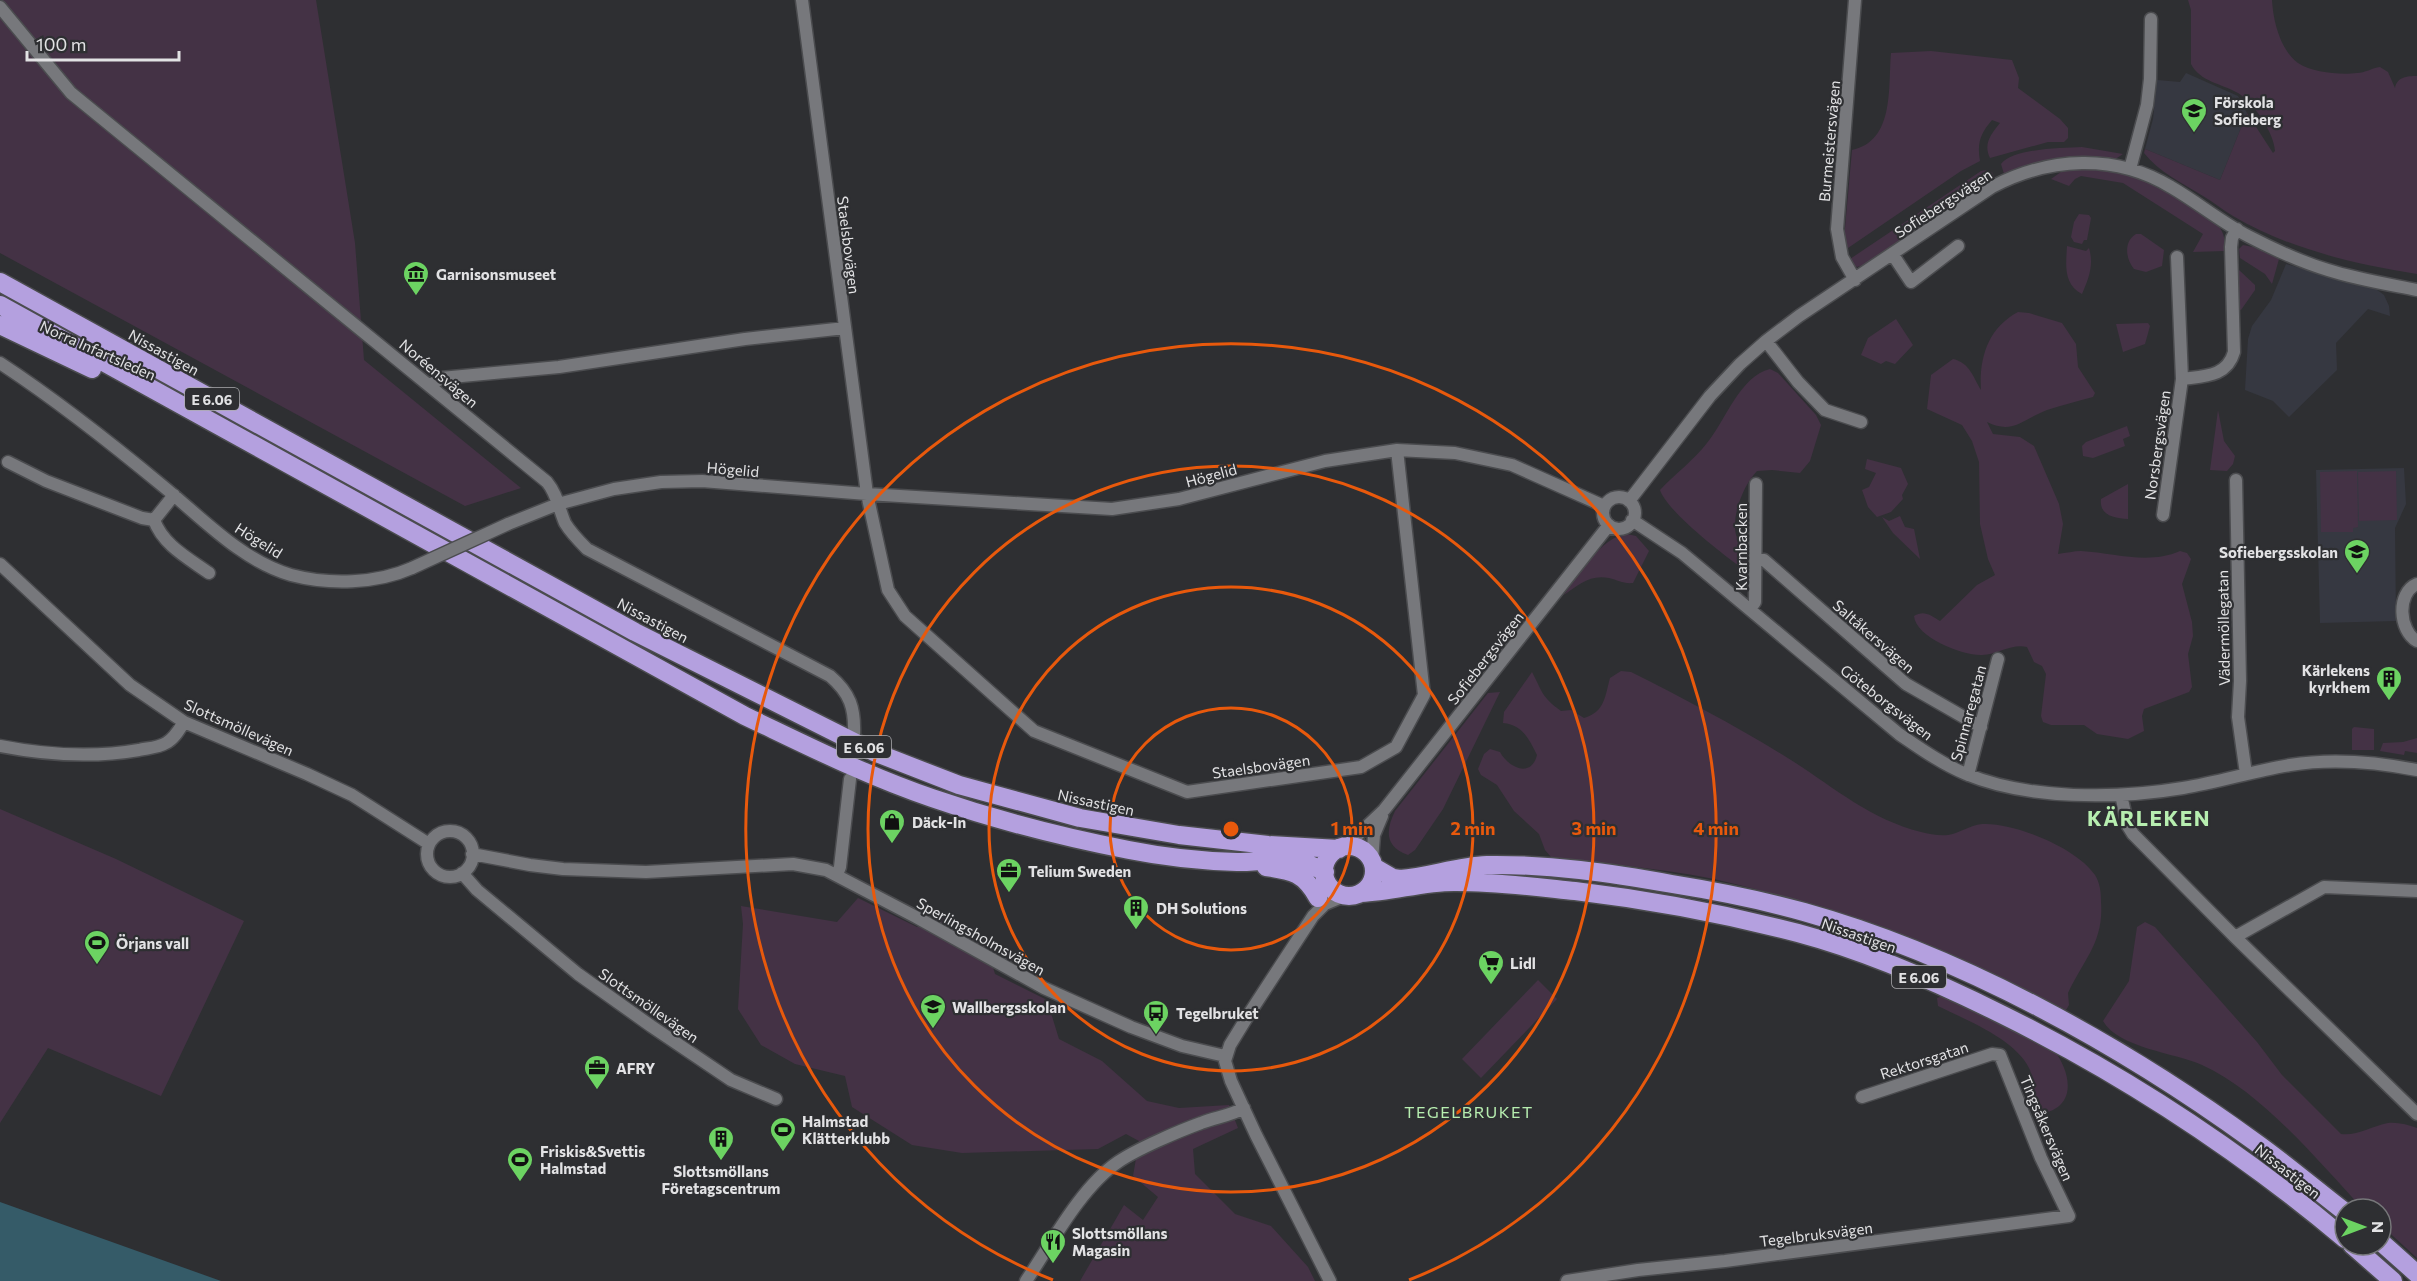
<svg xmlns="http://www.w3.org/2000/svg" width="2417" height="1281" viewBox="0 0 2417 1281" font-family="Commissioner,sans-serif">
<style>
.built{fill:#363841}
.green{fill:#443245}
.water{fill:#355b68}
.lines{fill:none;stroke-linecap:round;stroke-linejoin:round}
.minor-casing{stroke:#4b4c4f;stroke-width:15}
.highway-casing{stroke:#4b4c4f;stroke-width:21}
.minor{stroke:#77787c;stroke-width:12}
.highway{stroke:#b4a0df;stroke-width:18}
.minor-bridge-casing{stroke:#4b4c4f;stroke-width:15;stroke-linecap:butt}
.minor-bridge{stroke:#77787c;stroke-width:12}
.ring{fill:none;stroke:#e8590c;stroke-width:3}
.labels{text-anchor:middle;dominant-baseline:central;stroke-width:4.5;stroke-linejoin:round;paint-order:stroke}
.shield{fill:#2e2f32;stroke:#acacaf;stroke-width:1.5}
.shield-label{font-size:14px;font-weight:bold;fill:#e2e2e4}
.poi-label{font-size:15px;font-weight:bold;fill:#e2e2e4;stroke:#2e2f32;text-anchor:start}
.street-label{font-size:15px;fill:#e2e2e4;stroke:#2e2f32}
.neighbourhood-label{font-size:16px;letter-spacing:1.5px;fill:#b7eeb0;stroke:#2e2f32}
.district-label{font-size:21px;font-weight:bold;letter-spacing:1.5px;fill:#b7eeb0;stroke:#2e2f32}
.centre{fill:#e8590c;stroke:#2e2f32;stroke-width:3}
.ring-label{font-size:18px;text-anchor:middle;font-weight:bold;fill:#e8590c;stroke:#2e2f32;stroke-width:4.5;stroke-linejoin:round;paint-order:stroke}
</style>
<rect width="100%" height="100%" fill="#2e2f32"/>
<!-- built -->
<path class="built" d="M2186,73l52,23 9,17 -27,67 -75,-31 8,-30 4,-39 23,2z
M2286,264l90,25 8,6 5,11 1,10 -22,-7 -32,34 1,27 -48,47 -16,-16 -28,-11 3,-51 4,-13 19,-26z
M2404,468l2,36 -11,24 1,93 -76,2 -4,-153z"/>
<!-- green -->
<path class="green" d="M0,0h316l39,243 9,117 157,128 -56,18 -465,-253z
M2188,0h84c1,20 8,50 26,63 15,10 43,12 59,10 8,0 15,-5 23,-6l8,5 7,16c2,-11 12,-12 22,-12v198c-63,-10 -128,-25 -184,-58 -10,-6 -20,-14 -30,-20 -22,-14 -43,-23 -59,-43l1,-4 75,31 27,-67 26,40 2,-2c-1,-18 -21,-48 -37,-58 -15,-9 -38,-11 -47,-29v-54z
M1931,51l81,9 7,18 -1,10 42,31 8,9v10l-4,4h-16l-58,16c-7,-14 1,-24 10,-35l-8,-3c-12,14 -15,23 -12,41l-19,10 -113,77 -4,-9 8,-89c43,-9 36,-63 39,-97z
M2082,147l41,7 -9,6c-39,-6 -73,-1 -110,14l-3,-10c13,-16 61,-16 81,-17z
M2068,167c18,1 37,1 55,6 20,5 86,40 97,55 5,7 5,15 5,23l-32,1 10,-18 -80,-51 -42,-7 -6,3 -6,7 -18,-7z
M1986,170l6,2 3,6 -131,87 -7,2 -5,-3 -2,-5 131,-88z
M2079,214l10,1 2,3 -4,22h-3l-2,4 -8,-2 -3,-5 3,-15z
M2136,234h5l23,16 -2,16 -16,6 -12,-3c-9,-11 -10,-28 2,-35z
M2243,245l10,2 26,12 -7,25 -7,-10 -25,-16 -1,-9z
M2067,246l19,5 3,-3c5,17 0,30 -7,46 -19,-10 -16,-29 -15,-48z
M2236,270h3l16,15v5l-14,20 -3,-1z
M2018,312l11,1 33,10 14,21 2,23 17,26 -2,4c-15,4 -31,8 -46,13 -24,9 -34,25 -60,12l6,12 27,3 14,9 25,58 4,20 -5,30c8,-1 16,-3 23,-3 34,2 67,14 99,0l7,2 4,6 -9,25 10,38 1,14 -5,18 4,33 -3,5 -45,17 -2,7 2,15 -16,8 -31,-5 -13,-9h-33l-8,-3 -2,-6 5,-42 -4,-8 -8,-4 -7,-15c-14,-4 -29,7 -45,8 -18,1 -66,-17 -68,-39 10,-6 16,-1 26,5l37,-36 18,-10 -7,-16 -8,-35 -1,-62 -7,-21 -10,-16 -35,-16 4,-34 22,-16c17,4 20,18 28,31 -2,-32 7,-62 37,-78z
M1896,319l17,26 -18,19 -9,-3 -5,3 -20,-9 7,-17z
M2148,323l2,3 -5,18 -22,8 -7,-28z
M1770,369l8,4 38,42 5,10 -11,36 -10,12 -28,-3 -15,1c-13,13 -26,45 -21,64 3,7 8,15 12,22l-2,7 -7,2c-19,-14 -72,-55 -79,-76 15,-16 34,-30 47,-47 19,-23 33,-67 63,-74z
M2218,410l6,31 11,15 -2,8 -6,7 -17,-1z
M2127,426l3,10 -7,3 2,7 -32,12 -10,-2 -1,-10 4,-4z
M1867,459l34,9 7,16 -6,11 1,4 -12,13 -14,5 -9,-10 -6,-17 7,-3 7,-14 -11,-4z
M2357,471l1,56 -5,1v4h-32l-1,-60z
M2396,471l1,49 -38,1 -1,-49z
M2128,484v35c-13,-1 -29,-3 -27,-20z
M1900,516l5,11 9,2 6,30 -27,-26 -11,-16 7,4z
M1627,534l9,2 13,15 -16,32c-10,1 -15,-3 -24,-5 -19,-4 -31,7 -45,17 13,-19 38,-59 63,-61z
M1621,671l10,1c52,26 103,53 152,83 46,28 83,63 138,77 8,2 18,4 27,3 10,-1 22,-10 34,-11 32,-2 95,24 113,51 5,8 6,17 6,27 3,40 -17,57 -33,91l1,12 -3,5c-106,-54 -215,-97 -331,-126 -59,-15 -123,-19 -184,-27l-6,-7 -6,-16 -25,-23 -17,-26 -16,-10 -3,-6 6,-15 6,-5 10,3c8,15 31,27 37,3 -8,-16 -14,-30 -34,-32l1,-11 28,-40c11,21 9,24 29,39l10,-1 13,8c21,-6 21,-22 26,-40z
M1500,692l-57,117 -28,41 -7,5c-24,-9 -22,-25 -13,-44l93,-118z
M2354,727l20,2v21h-22v-21z
M2417,738v15l-12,-2 -1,4 -24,-4 3,-8 20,-1z
M0,809l116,50 128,62 -83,175 -113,-48 -48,75z
M858,898l59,29 24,-12 44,26 10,33 52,26 12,39 43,22 45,40 32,7 50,-3 9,23 -45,21 2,25 40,40 36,12 37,41 7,14h-235l44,-76 19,15 15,-23 -25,-21 6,-35 -13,-7 -28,15 -136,4 -50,-8 -60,-38 -7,-31 -50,-12 -34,-19 -23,-36 5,-85 -2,-18 96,16z
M2145,922l10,5 102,115 25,33 59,59c16,2 31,-8 47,-11 10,-1 20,2 29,5v130l-36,-33v-16h-18c-45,-48 -101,-117 -161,-144 -26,-12 -84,-17 -99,-44l26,-40 8,-54z
M1538,980l19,19 -76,79 -19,-19z
M1942,996l112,54c16,21 24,55 -10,63l-11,-4c-7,-16 2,-31 -4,-41 -14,-29 -63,-48 -91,-62l-1,-8z"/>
<!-- water -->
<path class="water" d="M0,1202l221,79h-221z"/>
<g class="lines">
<defs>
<path id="minor" d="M802,0l65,494 21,96 17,26 129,115 153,61 174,-25 35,-20 28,-52 -27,-245
M0,7l71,86 476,389c10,12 12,27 18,41 6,10 14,18 22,26l243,127c20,17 25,32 24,58
M2130,169l17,-64 3,-26 1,-60
M1893,255l18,27 47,-36
M1855,280l-13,-23 -5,-28 18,-229
M1766,341l32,41 27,28 36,12
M0,363c58,38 111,80 164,124 38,31 78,74 127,88 38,10 85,9 121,-7
M2182,379c22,-3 45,-2 52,-27l-3,-105 1,-9 5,-9
M431,385l10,-7 118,-11 186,-28 100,-11
M8,462l38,19 96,37 12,2 20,-25
M2236,480l4,201 -2,36 8,57
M1603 513a16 16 0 1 1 32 0a16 16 0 1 1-32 0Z
M1629,501l81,-105 30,-32 26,-23 33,-25 193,-129c57,-30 123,-34 179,0 26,15 50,35 77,49 25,13 53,26 80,34 28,9 59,14 89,20
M2163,515l19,-136 -5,-122
M154,520c9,25 34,38 55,53
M1632,520l50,33 217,181c22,15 43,30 67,40 63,26 151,25 217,14 36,-6 71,-17 107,-23 42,-7 86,-3 127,5
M508,524l50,-20 56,-15 47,-7 41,-1 165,13 245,15 67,-10 146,-38 72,-11 58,3 57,12 92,41
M1756,559l8,1 142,124 75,43
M0,564l130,121 54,37 123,52 45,21 77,49
M2417,584c-21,9 -18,47 0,57
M1750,609l5,-7 1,-118
M0,746c46,9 93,12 139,4 8,-2 19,-2 27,-7 8,-4 13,-13 18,-21
M1968,775l30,-116
M2121,795l7,31 5,8 102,103 182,177
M427 854a23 23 0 1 1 46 0a23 23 0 1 1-46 0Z
M1345,847l39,-37 225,-285
M472,854l58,11 33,4 83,3 147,-8 33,6 90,47 128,71 87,39 51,19 43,10
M1372,861l2,-26 8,-19
M462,873l15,17 101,84 73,52 80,54 45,19
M837,875l3,-8 10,-88
M2235,937l89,-50 93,4
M1026,1281c25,-37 55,-94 92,-119 19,-13 61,-31 83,-39 15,-6 29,-7 43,-15
M1330,1281l-74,-146 -25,-54 -6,-20 5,-16 19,-31 64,-98 12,-12 19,-8
M1567,1281l71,-11 87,-9 344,-45 -28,-58 -41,-103 -8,-1 -130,43"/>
<path id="highway" d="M0,282l635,350 239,120 85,33 121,33 99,17 89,10 71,4
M0,305l745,411c61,29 122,60 187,82 64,22 130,39 197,52 35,7 72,11 108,12 41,1 47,-12 88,10
M0,325l92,44
M1324 871a25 25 0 1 1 50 0a25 25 0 1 1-50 0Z
M1266,867c27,4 38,6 52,31
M1374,867l19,11 7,1c29,-2 57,-13 87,-14 62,-1 124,8 185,19 44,7 89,16 132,28 158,44 319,134 451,230 31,22 60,47 90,70
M1361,893c32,-1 64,-12 96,-11 40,0 79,5 118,9 76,9 150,23 223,42 71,19 139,49 205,82 123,61 237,136 342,224
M2381,1242l36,32
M2352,1245l41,36"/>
</defs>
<!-- minor casing -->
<use href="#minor" class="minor-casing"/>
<!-- highway casing -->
<use href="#highway" class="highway-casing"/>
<!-- minor -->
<use href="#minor" class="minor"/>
<!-- highway -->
<use href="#highway" class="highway"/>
<defs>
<path id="minor-bridge" d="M412,568l96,-44"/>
</defs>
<!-- minor-bridge casing -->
<use href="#minor-bridge" class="minor-bridge-casing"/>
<!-- minor-bridge -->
<use href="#minor-bridge" class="minor-bridge"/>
</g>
<!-- distance rings -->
<g class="ring">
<circle cx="1231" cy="829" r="121"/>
<circle cx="1231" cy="829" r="242"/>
<circle cx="1231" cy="829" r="363"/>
<path d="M1053 1280A485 485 0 1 1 1409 1280"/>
</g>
<!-- icons -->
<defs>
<symbol id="school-pin" viewBox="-11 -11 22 30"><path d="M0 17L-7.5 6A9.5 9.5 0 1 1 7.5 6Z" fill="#6cd362" stroke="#2e2f32"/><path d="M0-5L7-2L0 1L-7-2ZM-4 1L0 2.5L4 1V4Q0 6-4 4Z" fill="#111"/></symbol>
<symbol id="museum-pin" viewBox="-11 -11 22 30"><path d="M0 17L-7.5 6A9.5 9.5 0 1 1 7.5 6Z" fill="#6cd362" stroke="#2e2f32"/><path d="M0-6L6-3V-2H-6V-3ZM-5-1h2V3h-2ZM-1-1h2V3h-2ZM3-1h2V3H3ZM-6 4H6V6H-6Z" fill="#111"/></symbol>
<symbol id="building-pin" viewBox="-11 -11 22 30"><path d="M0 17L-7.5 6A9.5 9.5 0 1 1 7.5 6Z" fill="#6cd362" stroke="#2e2f32"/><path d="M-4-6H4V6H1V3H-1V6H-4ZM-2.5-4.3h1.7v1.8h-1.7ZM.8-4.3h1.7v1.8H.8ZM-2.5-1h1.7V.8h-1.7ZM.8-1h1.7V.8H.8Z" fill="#111"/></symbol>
<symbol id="shop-pin" viewBox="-11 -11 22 30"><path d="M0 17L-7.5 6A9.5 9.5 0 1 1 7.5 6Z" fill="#6cd362" stroke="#2e2f32"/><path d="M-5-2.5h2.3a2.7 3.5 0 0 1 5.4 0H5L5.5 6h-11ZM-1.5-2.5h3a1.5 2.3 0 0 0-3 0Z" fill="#111"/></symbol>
<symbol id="office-pin" viewBox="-11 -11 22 30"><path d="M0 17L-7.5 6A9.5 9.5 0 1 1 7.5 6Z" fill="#6cd362" stroke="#2e2f32"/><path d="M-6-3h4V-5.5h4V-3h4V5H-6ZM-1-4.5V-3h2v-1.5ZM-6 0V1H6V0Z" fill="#111"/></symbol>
<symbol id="stadium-pin" viewBox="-11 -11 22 30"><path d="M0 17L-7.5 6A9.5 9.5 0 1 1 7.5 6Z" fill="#6cd362" stroke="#2e2f32"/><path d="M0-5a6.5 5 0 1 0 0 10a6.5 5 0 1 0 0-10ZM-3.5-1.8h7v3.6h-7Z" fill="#111"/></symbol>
<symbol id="supermarket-pin" viewBox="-11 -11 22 30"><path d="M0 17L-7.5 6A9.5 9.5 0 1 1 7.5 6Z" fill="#6cd362" stroke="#2e2f32"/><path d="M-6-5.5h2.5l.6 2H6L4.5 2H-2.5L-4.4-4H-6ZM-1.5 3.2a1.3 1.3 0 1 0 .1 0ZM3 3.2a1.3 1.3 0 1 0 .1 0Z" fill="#111"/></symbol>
<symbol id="bus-pin" viewBox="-11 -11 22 30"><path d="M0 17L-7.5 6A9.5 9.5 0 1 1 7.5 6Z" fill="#6cd362" stroke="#2e2f32"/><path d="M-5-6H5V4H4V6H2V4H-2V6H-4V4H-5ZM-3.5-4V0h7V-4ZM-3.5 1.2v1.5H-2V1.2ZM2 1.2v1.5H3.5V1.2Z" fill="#111"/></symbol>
<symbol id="restaurant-pin" viewBox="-11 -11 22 30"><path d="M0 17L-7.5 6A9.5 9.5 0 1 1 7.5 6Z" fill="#6cd362" stroke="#2e2f32"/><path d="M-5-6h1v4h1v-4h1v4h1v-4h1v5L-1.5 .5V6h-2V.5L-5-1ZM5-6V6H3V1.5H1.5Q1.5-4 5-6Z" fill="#111"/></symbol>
</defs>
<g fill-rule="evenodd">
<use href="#school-pin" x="2179" y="96" width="30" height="40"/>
<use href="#museum-pin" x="401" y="259" width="30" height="40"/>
<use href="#school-pin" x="2342" y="537" width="30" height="40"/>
<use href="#building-pin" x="2374" y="664" width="30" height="40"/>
<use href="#shop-pin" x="877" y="807" width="30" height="40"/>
<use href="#office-pin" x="994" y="856" width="30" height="40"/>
<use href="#building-pin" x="1121" y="893" width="30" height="40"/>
<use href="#stadium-pin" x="82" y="928" width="30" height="40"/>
<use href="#supermarket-pin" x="1476" y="948" width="30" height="40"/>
<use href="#school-pin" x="918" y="992" width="30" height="40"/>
<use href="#bus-pin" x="1141" y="998" width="30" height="40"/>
<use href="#office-pin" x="582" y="1053" width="30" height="40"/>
<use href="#stadium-pin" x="768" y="1115" width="30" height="40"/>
<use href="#building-pin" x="706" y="1124" width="30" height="40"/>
<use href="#stadium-pin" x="505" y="1145" width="30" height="40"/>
<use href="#restaurant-pin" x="1038" y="1227" width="30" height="40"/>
</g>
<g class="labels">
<!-- shield labels -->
<g class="shield">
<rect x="185" y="388" width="54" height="22" rx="4.5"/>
<rect x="837" y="736" width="54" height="22" rx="4.5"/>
<rect x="1892" y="966" width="54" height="22" rx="4.5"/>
</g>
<g class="shield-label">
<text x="212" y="399">E 6.06</text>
<text x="864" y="747">E 6.06</text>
<text x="1919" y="977">E 6.06</text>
</g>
<!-- poi labels -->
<g class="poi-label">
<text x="2214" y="102">Förskola<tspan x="2214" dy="17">Sofieberg</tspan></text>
<text x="436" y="274">Garnisonsmuseet</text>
<text x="2338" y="552" text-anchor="end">Sofiebergsskolan</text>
<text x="2370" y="670" text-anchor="end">Kärlekens<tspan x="2370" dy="17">kyrkhem</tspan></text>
<text x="912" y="822">Däck-In</text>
<text x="1028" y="871">Telium Sweden</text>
<text x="1156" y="908">DH Solutions</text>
<text x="116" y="943">Örjans vall</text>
<text x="1510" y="963">Lidl</text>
<text x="952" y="1007">Wallbergsskolan</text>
<text x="1176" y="1013">Tegelbruket</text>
<text x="616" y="1068">AFRY</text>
<text x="802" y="1121">Halmstad<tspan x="802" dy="17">Klätterklubb</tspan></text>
<text x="540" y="1151">Friskis&amp;Svettis<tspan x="540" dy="17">Halmstad</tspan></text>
<text x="721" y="1171" text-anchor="middle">Slottsmöllans<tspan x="721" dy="17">Företagscentrum</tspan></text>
<text x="1072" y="1233">Slottsmöllans<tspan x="1072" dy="17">Magasin</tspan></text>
</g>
<!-- street labels -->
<g class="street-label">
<text transform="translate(1829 141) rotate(-85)">Burmeistersvägen</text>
<text transform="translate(1943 203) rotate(-33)">Sofiebergsvägen</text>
<text transform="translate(849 245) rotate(83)">Staelsbovägen</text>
<text transform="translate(98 350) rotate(24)">Norra Infartsleden</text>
<text transform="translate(164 352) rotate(29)">Nissastigen</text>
<text transform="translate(439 373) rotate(40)">Noréensvägen</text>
<text transform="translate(2157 445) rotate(-82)">Norsbergsvägen</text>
<text transform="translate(733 469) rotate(5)">Högelid</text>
<text transform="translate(1211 475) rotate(-15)">Högelid</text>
<text transform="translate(259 540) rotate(32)">Högelid</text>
<text transform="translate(1741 547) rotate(-90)">Kvarnbacken</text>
<text transform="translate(653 620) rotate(28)">Nissastigen</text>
<text transform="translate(2223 628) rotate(-91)">Vädermöllegatan</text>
<text transform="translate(1874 636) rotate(41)">Saltåkersvägen</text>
<text transform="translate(1485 658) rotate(-52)">Sofiebergsvägen</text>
<text transform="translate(1887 702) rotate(38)">Göteborgsvägen</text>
<text transform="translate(1968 713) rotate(-75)">Spinnaregatan</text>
<text transform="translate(239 727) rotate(24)">Slottsmöllevägen</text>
<text transform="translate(1261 766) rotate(-8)">Staelsbovägen</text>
<text transform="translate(1096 802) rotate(12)">Nissastigen</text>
<text transform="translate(1859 935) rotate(19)">Nissastigen</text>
<text transform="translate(981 936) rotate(29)">Sperlingsholmsvägen</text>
<text transform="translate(649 1005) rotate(35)">Slottsmöllevägen</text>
<text transform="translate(1924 1060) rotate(-18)">Rektorsgatan</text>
<text transform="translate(2047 1128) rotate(67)">Tingsåkersvägen</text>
<text transform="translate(2288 1171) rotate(38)">Nissastigen</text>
<text transform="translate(1816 1234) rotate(-7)">Tegelbruksvägen</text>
</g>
<!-- neighbourhood labels -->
<g class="neighbourhood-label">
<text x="1469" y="1111">TEGELBRUKET</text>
</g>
<!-- district labels -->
<g class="district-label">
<text x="2149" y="817">KÄRLEKEN</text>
</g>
</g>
<circle cx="1231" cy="829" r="9" class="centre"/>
<g class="ring-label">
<text x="1352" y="835">1 min</text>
<text x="1473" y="835">2 min</text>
<text x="1594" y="835">3 min</text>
<text x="1716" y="835">4 min</text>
</g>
<!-- north arrow -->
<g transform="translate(2363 1227) rotate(90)"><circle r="28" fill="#2e2f32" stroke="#767779" stroke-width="1.5"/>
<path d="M0-4.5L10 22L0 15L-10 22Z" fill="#6cd362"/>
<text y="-9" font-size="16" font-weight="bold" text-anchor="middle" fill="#e2e2e4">N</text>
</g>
<!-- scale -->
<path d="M27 51v9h152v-9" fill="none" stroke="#e2e2e4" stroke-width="3"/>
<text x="36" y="51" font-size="18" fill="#e2e2e4" stroke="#2e2f32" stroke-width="4.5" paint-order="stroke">100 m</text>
</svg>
